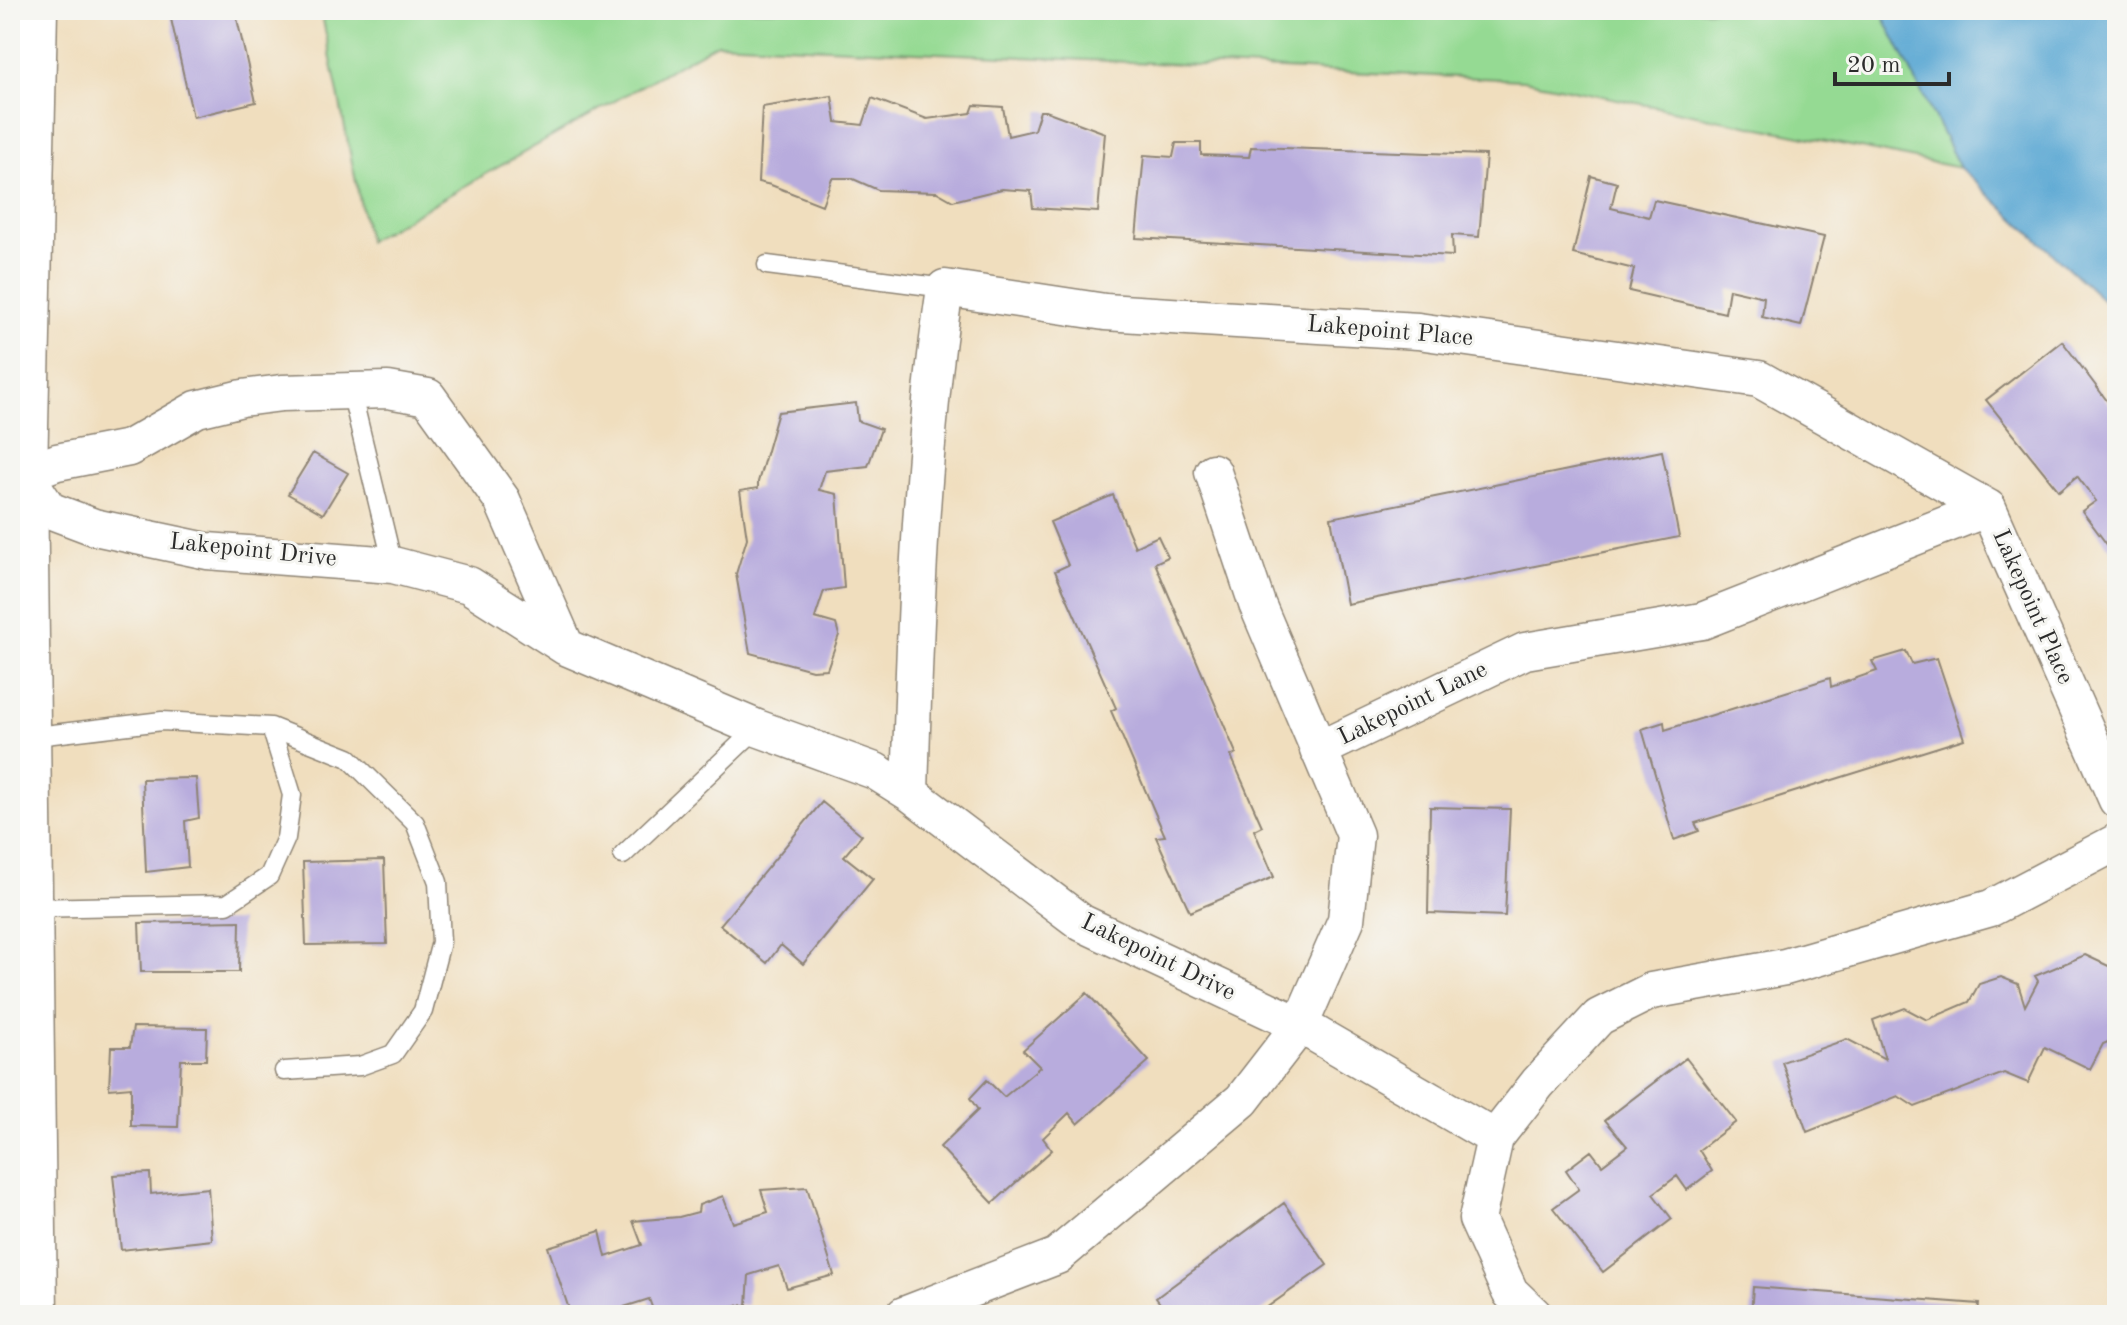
<svg xmlns="http://www.w3.org/2000/svg" width="2127" height="1325" viewBox="0 0 2127 1325" font-family="'Old Standard TT',serif">
<style>
.green{fill:#95da93;stroke:#60825f;stroke-width:2}
.water{fill:#5aa7d3;stroke:#42697f;stroke-width:2}
.building{fill:#b8acdd}
.lines{fill:none;stroke-linecap:round;stroke-linejoin:round}
.service-casing{stroke:#8e8474;stroke-width:21}
.minor-casing{stroke:#8e8474;stroke-width:39}
.primary-casing{stroke:#8e8474;stroke-width:47}
.service{stroke:#fff;stroke-width:18}
.minor{stroke:#fff;stroke-width:36}
.primary{stroke:#fff;stroke-width:44}
.labels{text-anchor:middle;dominant-baseline:central;stroke-width:6;stroke-linejoin:round;paint-order:stroke}
.street-label{font-size:24px;fill:#2b2b2b;stroke:#f6f6f2}
</style>
<rect width="100%" height="100%" fill="#f6f6f2"/>
<filter id="ink" filterUnits="userSpaceOnUse"><feTurbulence type="fractalNoise" baseFrequency=".0125" numOctaves="2"/><feDisplacementMap in="SourceGraphic" scale="16" xChannelSelector="R" yChannelSelector="G"/><feConvolveMatrix kernelMatrix="1 2 1 2 8 2 1 2 1" color-interpolation-filters="sRGB"/></filter>
<filter id="wash" filterUnits="userSpaceOnUse"><feTurbulence type="fractalNoise" baseFrequency=".006" numOctaves="4" result="noise"/><feDisplacementMap in="SourceGraphic" scale="32" xChannelSelector="R" yChannelSelector="G"/><feGaussianBlur stdDeviation="1.8" result="paint"/><feColorMatrix in="noise" values="0 0 0 0 0 0 0 0 0 0 0 0 0 0 0 0 0 1.4 0 .05"/><feComposite in="paint" operator="in"/></filter>
<g filter="url(#wash)">
<rect width="100%" height="100%" fill="#f0debe"/>
<!-- green -->
<path class="green" d="M321,10h1562l2,10 75,148 -437,-88 -806,-37 -349,198z"/>
<!-- water -->
<path class="water" d="M1883,10h234v303l-157,-145 -75,-148z"/>
<g id="blocks">
<!-- building -->
<path class="building" d="M169,10h66l21,92 -63,15z
M832,96l4,26 27,3 9,-27 55,21 44,-6 3,-8 29,2 5,29 26,-6 6,-19h6l59,22 -7,79 -65,-4 -2,-17 -29,-2 -49,12 -16,-9 -59,-2 -27,-12h-19l-10,27 -51,-20 -13,-3 4,-75z
M1176,143h25v12l48,2 2,-10 235,8 -7,82 -27,-2 1,21 -317,-18 8,-83 29,2z
M1591,176l26,7 -6,25 38,9 5,-17 170,37 -23,89 -39,-9 2,-20 -35,-8 -4,24 -96,-22 5,-22 -61,-15z
M2062,341l55,73v144l-35,-47 14,-10 -19,-25 -18,15 -73,-91z
M856,403l2,18 23,8 -13,37 -43,5 -6,19 18,4 7,94 -20,3 -9,27 21,6 3,11 -12,34 -15,1 -62,-17 -14,-79 11,-36 -7,-47 18,-3v-6l20,-70z
M1662,451l17,86 -332,67 -16,-86z
M313,453l35,20 -25,41 -35,-20z
M1113,495l22,52 23,-11 10,21 -13,6 81,190 -5,3 31,70 -8,4 20,47 -84,35 -34,-75 9,-1 -54,-125 5,-3 -61,-137 13,-6 -18,-43z
M1906,651l6,13 25,-6 27,81 -269,84 4,8 -25,9 -32,-111 22,-7 1,8 165,-52 1,9 46,-16 -5,-10z
M196,778l3,40 -14,3 3,46 -42,5 -4,-93z
M822,802l40,33 -18,21 29,23 -70,85 -22,-19 -14,18 -47,-38z
M1430,807l80,2 -5,107 -77,-3z
M384,860l3,84 -81,1 -3,-83z
M240,921l-1,51h-98l-2,-49z
M2085,955l30,14 2,6v63l-14,6 -13,25 -45,-22 -17,36 -24,-10 -89,34 -17,-11 -91,36 -25,-70 65,-23 38,20 -12,-39 32,-12 22,12 42,-18 10,-18 22,-7 17,7 7,22 13,-25 -3,-5z
M1087,993l62,68 -71,63 -9,-11 -26,25 9,12 -59,53 -53,-56 38,-37 -8,-12 17,-18 17,17 36,-30 -17,-17z
M133,1027l74,1 -1,32h-25l-3,67 -47,-1v-39l-22,2 2,-42h19z
M1686,1058l50,64 -37,28 13,21 -25,19 -10,-14 -24,18 19,25 -69,53 -50,-64 26,-19 -13,-19 25,-19 11,14 25,-19 -22,-26z
M150,1173l1,21 57,-6 4,52 -91,10 -8,-75z
M807,1187l27,88 -47,13 -8,-22 -30,9 -2,30 -46,3 -25,7h-21l-6,-16 -25,8v8h-53l-23,-68 52,-16 6,26 36,-12 -9,-24 46,-4 19,-5 1,-7 24,-9 10,27 35,-11 -7,-22z
M1284,1203l43,62 -71,50h-87l-13,-17z
M1753,1287l226,17 -1,11h-227z"/>
</g>
</g>
<g filter="url(#ink)">
<use href="#blocks" fill-opacity="0" stroke="#8e8474" stroke-width="2"/>
<g class="lines">
<defs>
<path id="service" d="M767,265l178,23
M351,391l42,174
M28,737l134,-16 109,6 78,31 66,65 23,59 3,60 -18,69 -30,43 -33,12 -76,5
M623,855l134,-127
M30,908l197,-4 42,-28 17,-38 6,-43 -21,-68"/>
<path id="minor" d="M10,474h15l32,-12 72,-14 68,-39 45,-11 40,-5 106,-3 40,7 74,103 64,147
M25,474l24,36 45,17 113,24 186,14 76,20 97,62 191,81 118,43 35,22 172,130 218,102 195,113
M1318,750l207,-99 177,-30 286,-113
M910,793c5,-168 10,-337 35,-505l160,24 313,19 341,48 229,129 129,292
M904,1315l153,-59 185,-156 58,-75 46,-105 9,-85 -98,-231 -44,-132
M1534,1315l-24,-23 -33,-73 18,-81 43,-55 61,-66 52,-26 134,-24 206,-59 126,-66"/>
<path id="primary" d="M35,1315l-10,-841 10,-464"/>
</defs>
<!-- service casing -->
<use href="#service" class="service-casing"/>
<!-- minor casing -->
<use href="#minor" class="minor-casing"/>
<!-- primary casing -->
<use href="#primary" class="primary-casing"/>
<!-- service -->
<use href="#service" class="service"/>
<!-- minor -->
<use href="#minor" class="minor"/>
<!-- primary -->
<use href="#primary" class="primary"/>
</g>
</g>
<g class="labels">
<!-- street labels -->
<g class="street-label">
<text transform="translate(1390 332) rotate(5)">Lakepoint Place</text>
<text transform="translate(253 551) rotate(6)">Lakepoint Drive</text>
<text transform="translate(2032 607) rotate(66)">Lakepoint Place</text>
<text transform="translate(1413 704) rotate(-26)">Lakepoint Lane</text>
<text transform="translate(1158 958) rotate(26)">Lakepoint Drive</text>
</g>
</g>
<!-- margin -->
<rect width="2127" height="1325" fill="none" stroke="#f6f6f2" stroke-width="40"/>
<!-- scale -->
<path d="M1835 72v12h114v-12" fill="none" stroke="#2b2b2b" stroke-width="4"/>
<text x="1847" y="72" font-size="24" fill="#2b2b2b" stroke="#f6f6f2" stroke-width="6" paint-order="stroke">20 m</text>
</svg>
